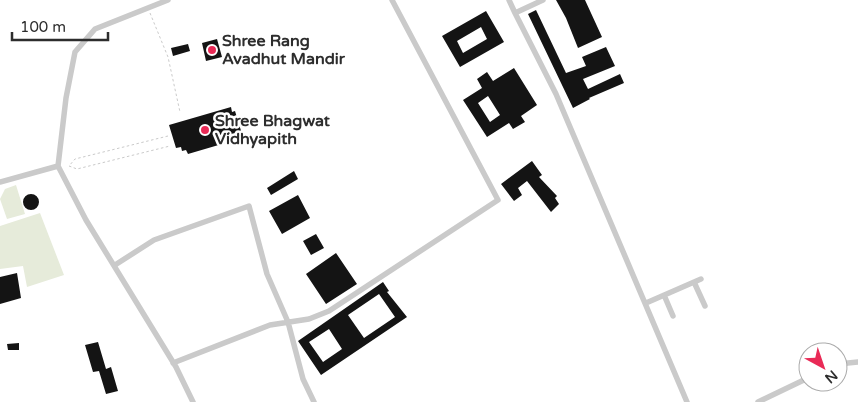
<svg xmlns="http://www.w3.org/2000/svg" width="858" height="402" viewBox="0 0 858 402" font-family="'Varela Round',sans-serif">
<style>
.green{fill:#e6ebda}
.building{fill:#141414;fill-rule:evenodd}
.lines{fill:none;stroke-linecap:round;stroke-linejoin:round}
.path{stroke:#cacaca;stroke-width:1;stroke-dasharray:2.5 2.5;stroke-linecap:butt}
.street{stroke:#cacaca;stroke-width:5.5}
.poi-dot{fill:#e92a56;stroke:#fff;stroke-width:2}
.labels{text-anchor:middle;dominant-baseline:central;stroke-width:5;stroke-linejoin:round;paint-order:stroke}
.poi-label{font-size:16px;font-weight:bold;fill:#2d2d2d;stroke:#fff;text-anchor:start}
</style>
<rect width="100%" height="100%" fill="#fff"/>
<!-- green -->
<path class="green" d="M16,185l9,29 -18,5 -7,-20 5,-10z
M40,213l24,62 -37,12 -4,-21 -23,3v-43z"/>
<!-- building -->
<path class="building" d="M556,0h29l17,37 -24,11 -12,-30z
M536,10l30,63 20,-7 -4,-9 24,-10 9,19 -32,13 5,10 32,-15 4,9 -35,15 1,1 -17,9 -45,-94z
M486,11l18,31 -44,25 -18,-31zM481,27l6,12 -24,14 -6,-12z
M217,39l5,18 -16,4 -4,-18z
M188,44l2,7 -17,5 -2,-8z
M514,68l23,37 -16,11 4,6 -12,7 -4,-6 -22,14 -24,-37 19,-12 -5,-9 10,-7 6,9zM488,96l12,19 -10,7 -12,-19z
M231,107l1,5 3,-1 7,23 -4,1 1,4 -51,15 -2,-4 -4,1 -1,-4 -5,1 -7,-23z
M532,161l10,14 -3,2 18,19 -2,2 4,6 -8,8 -24,-31 -9,7 4,7 -8,6 -13,-17z
M294,171l4,8 -27,16 -4,-7z
M23 202a8 8 0 1 1 16 0a8 8 0 1 1-16 0Z
M298,195l12,23 -28,16 -13,-23z
M316,234l8,14 -13,7 -8,-14z
M336,253l21,31 -31,20 -20,-30z
M17,273l4,25 -21,6v-27z
M383,282l6,9 -2,1 20,25 -86,58 -23,-34zM379,294l16,23 -31,21 -16,-23zM329,329l13,20 -19,13 -14,-20z
M98,342l8,27 5,-2 7,24 -12,3 -7,-23 -6,1 -8,-27z
M19,343v7h-11l-1,-6z"/>
<g class="lines">
<!-- path -->
<path class="path" d="M150,13l18,44 12,55
M168,136l-93,23 -6,7 8,3 93,-23"/>
<!-- street -->
<path class="street" d="M168,0l-73,29 -20,23 -9,46 -8,68 28,54 90,147 17,35
M509,0l6,13
M543,0l-28,13 41,81 131,308
M0,182l58,-16
M115,265l39,-25 95,-34 18,68 21,48 15,57 11,23
M694,282l11,24
M664,295l9,21
M646,303l55,-24
M173,363l97,-38 39,-6 20,-8 169,-111 -106,-200
M838,364l20,-2
M758,402l50,-24"/>
</g>
<!-- markers -->
<g class="poi-dot">
<circle cx="212" cy="50" r="5"/>
<circle cx="205" cy="130" r="5"/>
</g>
<g class="labels">
<!-- poi labels -->
<g class="poi-label">
<text x="222" y="41">Shree Rang<tspan x="222" dy="18">Avadhut Mandir</tspan></text>
<text x="215" y="121">Shree Bhagwat<tspan x="215" dy="18">Vidhyapith</tspan></text>
</g>
</g>
<!-- north arrow -->
<g transform="translate(823 367) rotate(140)"><circle r="24" fill="#ffffff" stroke="#ababab"/>
<path d="M0-4L9 19L0 12L-9 19Z" fill="#e92a56"/>
<text y="-8" font-size="14" font-weight="bold" text-anchor="middle" fill="#2d2d2d">N</text>
</g>
<!-- scale -->
<path d="M12 32v8h96v-8" fill="none" stroke="#2d2d2d" stroke-width="2.5"/>
<text x="20" y="32" font-size="15" fill="#2d2d2d" stroke="#ffffff" stroke-width="4" paint-order="stroke">100 m</text>
</svg>
